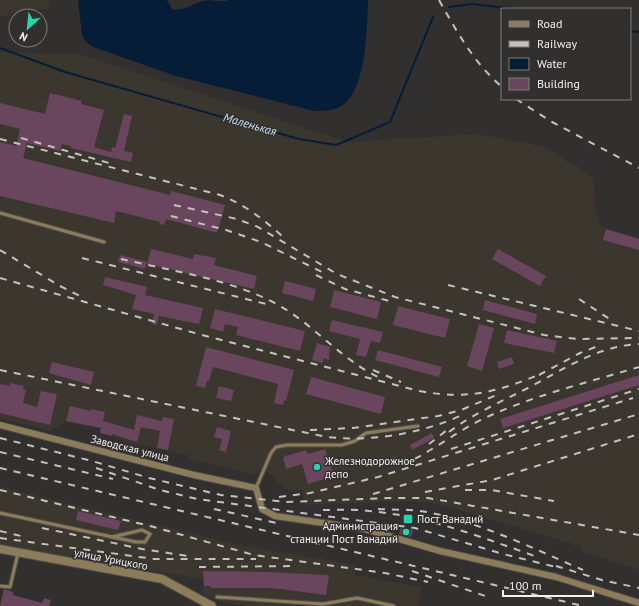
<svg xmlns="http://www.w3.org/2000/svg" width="639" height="606" viewBox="0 0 639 606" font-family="'PT Sans',sans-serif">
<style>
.built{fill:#3b362e}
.water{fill:#051d37}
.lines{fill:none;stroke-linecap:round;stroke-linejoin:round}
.stream{stroke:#051d37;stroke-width:2}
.building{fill:#69465d}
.service-casing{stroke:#4d4b49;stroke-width:5}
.minor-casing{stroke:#4d4b49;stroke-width:8}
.tertiary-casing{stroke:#4d4b49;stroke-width:10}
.service{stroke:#8c7c59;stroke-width:3}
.minor{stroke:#8c7c59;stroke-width:6}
.tertiary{stroke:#8c7c59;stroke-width:8}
.rail{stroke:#c3c2c0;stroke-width:2;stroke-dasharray:7 7;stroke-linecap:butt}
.poi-dot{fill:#27d5ad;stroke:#32302e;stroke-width:1.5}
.labels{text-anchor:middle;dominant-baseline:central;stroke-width:3;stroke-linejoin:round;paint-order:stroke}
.street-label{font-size:11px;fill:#f2f1ef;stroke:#32302e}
.poi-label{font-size:11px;fill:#f2f1ef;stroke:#32302e;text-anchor:start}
.water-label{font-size:12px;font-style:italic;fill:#cfe1f7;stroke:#32302e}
</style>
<rect width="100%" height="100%" fill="#32302e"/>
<!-- built -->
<path class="built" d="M0,0h49l1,8 -50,8z
M0,52l80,2 268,88 129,-8 66,12 50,31 2,31 5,16 6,5 33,10v331l-58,-19 1,-4 -123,-37 -34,-8 -18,-1 -103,4 -2,-15 -11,2 -14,-9 -5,-9 -11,-4 -6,5 -66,-16v-4l-52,-10 -37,-12 1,-5 -13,-3v2l-22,-6 -16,10 -50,-13z
M0,487l234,57 122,21 -1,10 67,12 -4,19h-172l-30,-6 -13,-6v-15l-203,-34z"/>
<!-- water -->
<path class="water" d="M78,0h89l5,9c13,3 24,-8 37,-9 7,0 11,3 19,0h140c-1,27 -1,87 -25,105 -8,6 -20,6 -29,6l-138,-35 -83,-29 -8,-6 -3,-6z"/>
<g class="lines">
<!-- stream -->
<path class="stream" d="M449,7l23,-3 45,5
M630,31l9,1
M0,48l65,24 234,67 37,6 54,-23 43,-105"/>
</g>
<!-- building -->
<path class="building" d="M50,93l32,8 -1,3 23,6 -10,37 17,5 1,-5 3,1 9,-34 8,2 -8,35 9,2 -2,9 -60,-14v-2l-9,-2 -2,7 -33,-8 -4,15 147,37 1,-4 54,14 -8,28 -51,-14 -2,6 -5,-1 1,-2 -44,-11 -2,12 -114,-27v-54l16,4 4,-17 -20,-5v-21l45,11z
M606,229l33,10v11l-36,-10z
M151,249l42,10 1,-5 22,4 -2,7 43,11 -3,13 -107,-25z
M498,249l48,27 -6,10 -48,-27z
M120,255l27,7 -2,7 -27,-7z
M105,277l42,10 -2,8 58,13 -4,16 -40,-8 -2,9 -5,-1 2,-10 -22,-5 4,-14 -33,-10z
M285,281l31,8 -3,12 -31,-8z
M334,290l47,12 -4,17 -47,-12z
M485,300l52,14 -2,10 -52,-14z
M398,306l52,13 -5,19 -52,-13z
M215,309l90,22 -5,20 -64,-16 2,-8 -13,-3 -2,8 -13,-4z
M332,320l51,12 -3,11 -9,-2 -5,16 -10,-2 4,-16 -31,-8z
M479,324l15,4 -12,43 -15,-5z
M507,330l50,11 -3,12 -50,-10z
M317,343l13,4 -1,13 -5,-2 -2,5 -10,-3z
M206,347l88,23 -8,31 -2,-1 -1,5 -9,-2 4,-19 -65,-17 -4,14h-2l-2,7 -9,-2z
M378,350l64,17 -3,10 -64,-17z
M512,357l2,7 -15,5 -2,-7z
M52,362l42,10 -3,13 -42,-12z
M639,375v10l-136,43 -3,-9z
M311,377l74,20 -4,17 -75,-20z
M10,383l14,3 -1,3 3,1 -3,13 14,4 4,-16 16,3 -7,31 -50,-12v-29l10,2z
M219,386l15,4 -3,11 -15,-3z
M70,406l21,5v-2l14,3 -2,9 31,9 3,-15 25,6 1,-4 11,2 -6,31 -11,-2 3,-17 -19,-4 -4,15 -25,-8v2l-12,-3 1,-5 -35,-7z
M217,427l14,4 -5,21 -7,-2 3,-11 -8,-2z
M432,433l2,5 -22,12 -2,-5z
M325,449l9,27 -26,8 -6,-20 -16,5 -3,-12 23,-7 2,4z
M396,456l2,5 -14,5 -2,-5z
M78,511l43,10 -3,9 -42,-10z
M401,528l12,2 -2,7 -12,-3z
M203,571l65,1 61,3 -3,20 -54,-7h-61l-1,-2h-6z
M4,589l9,3v3l29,8 2,-5 7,2 -2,6h-49z"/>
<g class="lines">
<defs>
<path id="service" d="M0,213l104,29
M256,488l15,-35 5,-6 11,-2h55l13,-4 11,-8 52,-7
M0,513l136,29h9l5,-8 -8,-4 -30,7
M0,586l10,1 8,-34
M217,597l106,7 34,-6 37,8"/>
<path id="minor" d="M0,425l194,50 62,13 6,21 13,7 90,13 75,22 116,26 83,26"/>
<path id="tertiary" d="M0,549l162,30 50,27"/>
</defs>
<!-- service casing -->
<use href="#service" class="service-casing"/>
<!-- minor casing -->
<use href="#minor" class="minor-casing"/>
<!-- tertiary casing -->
<use href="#tertiary" class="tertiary-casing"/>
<!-- service -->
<use href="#service" class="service"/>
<!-- minor -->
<use href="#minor" class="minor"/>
<!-- tertiary -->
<use href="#tertiary" class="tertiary"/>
<!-- rail -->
<path class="rail" d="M439,0c18,32 35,63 63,87
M516,99l36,23 87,46
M21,138l88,25
M0,139l220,56c24,9 43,24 62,41
M174,205l63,14 21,8 79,47 58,23 149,38 33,4 62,-1
M171,216l55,14 35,12 65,32
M0,250l60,36 20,10
M82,258l184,46
M121,259c51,12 114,21 159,47 35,20 61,53 98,71
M316,275l29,14 48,13
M0,278l202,57 217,56c51,9 78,1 124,-18
M448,285l191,46
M579,299l32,21
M0,370l327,67c44,5 92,-3 133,-21
M373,370l28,12
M539,375l41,-22 18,-7
M310,430l43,-2 85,-12 23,-6 38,-16
M449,432c24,-18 51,-30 77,-43 37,-19 70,-43 113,-45
M0,438l92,23 57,17 72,17 65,7 102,-4h40l211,37
M429,444l22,-17
M451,449l188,-60
M0,452l113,27
M402,465c30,-13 56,-35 85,-48 48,-22 102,-35 152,-50
M0,468l583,138
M96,468l64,22 37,9 218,29 88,26 57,14
M0,490l150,36 104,29 131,18 43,9
M465,490h26l63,11
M425,492l67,-12 147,-46
M373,494l266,-80
M279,497l31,-4 68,-16 255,-79
M214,509l67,15
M378,509c16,1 33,0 49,3 55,11 105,36 156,58
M323,510c15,0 30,-1 46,1 59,5 115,27 171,47
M42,528l100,21 46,7
M0,531l25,6
M0,538l154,21h102
M556,566l46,14 37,8
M199,567l96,-1
M412,571l79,27"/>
</g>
<!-- markers -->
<g class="poi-dot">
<circle cx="317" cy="467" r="4"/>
<rect x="403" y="514" width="10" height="10" rx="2"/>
<circle cx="406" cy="532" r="4"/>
</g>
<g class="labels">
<!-- street labels -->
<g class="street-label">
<text transform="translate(130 448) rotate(14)">Заводская улица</text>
<text transform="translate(111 559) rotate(11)">улица Урицкого</text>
</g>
<!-- poi labels -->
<g class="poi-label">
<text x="325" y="461">Железнодорожное<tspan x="325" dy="13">депо</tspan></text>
<text x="417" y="519">Пост Ванадий</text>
<text x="398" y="526" text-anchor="end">Администрация<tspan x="398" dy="13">станции Пост Ванадий</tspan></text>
</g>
<!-- water labels -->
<g class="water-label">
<text transform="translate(250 124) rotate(16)">Маленькая</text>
</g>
</g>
<!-- legend -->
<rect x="501" y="8" width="130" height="92" fill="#32302e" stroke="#7f7d7b"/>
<rect x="509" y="21" width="20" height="6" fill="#8c7c59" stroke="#7f7d7b"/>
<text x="537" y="28" font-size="12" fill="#f2f1ef">Road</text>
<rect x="509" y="41" width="20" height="6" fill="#c3c2c0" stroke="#7f7d7b"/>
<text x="537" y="48" font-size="12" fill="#f2f1ef">Railway</text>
<rect x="509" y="58" width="20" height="12" fill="#051d37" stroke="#7f7d7b"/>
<text x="537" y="68" font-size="12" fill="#f2f1ef">Water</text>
<rect x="509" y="78" width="20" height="12" fill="#69465d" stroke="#7f7d7b"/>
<text x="537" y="88" font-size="12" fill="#f2f1ef">Building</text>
<!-- north arrow -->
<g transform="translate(28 28) rotate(207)"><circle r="19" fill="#32302e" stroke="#7f7d7b"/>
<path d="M0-3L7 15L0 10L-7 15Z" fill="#27d5ad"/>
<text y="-6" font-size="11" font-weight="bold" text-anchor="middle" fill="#f2f1ef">N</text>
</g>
<!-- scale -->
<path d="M503 590v6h90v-6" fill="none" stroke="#f2f1ef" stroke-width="2"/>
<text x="509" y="590" font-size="12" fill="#f2f1ef" stroke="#32302e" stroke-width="3" paint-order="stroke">100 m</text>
</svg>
